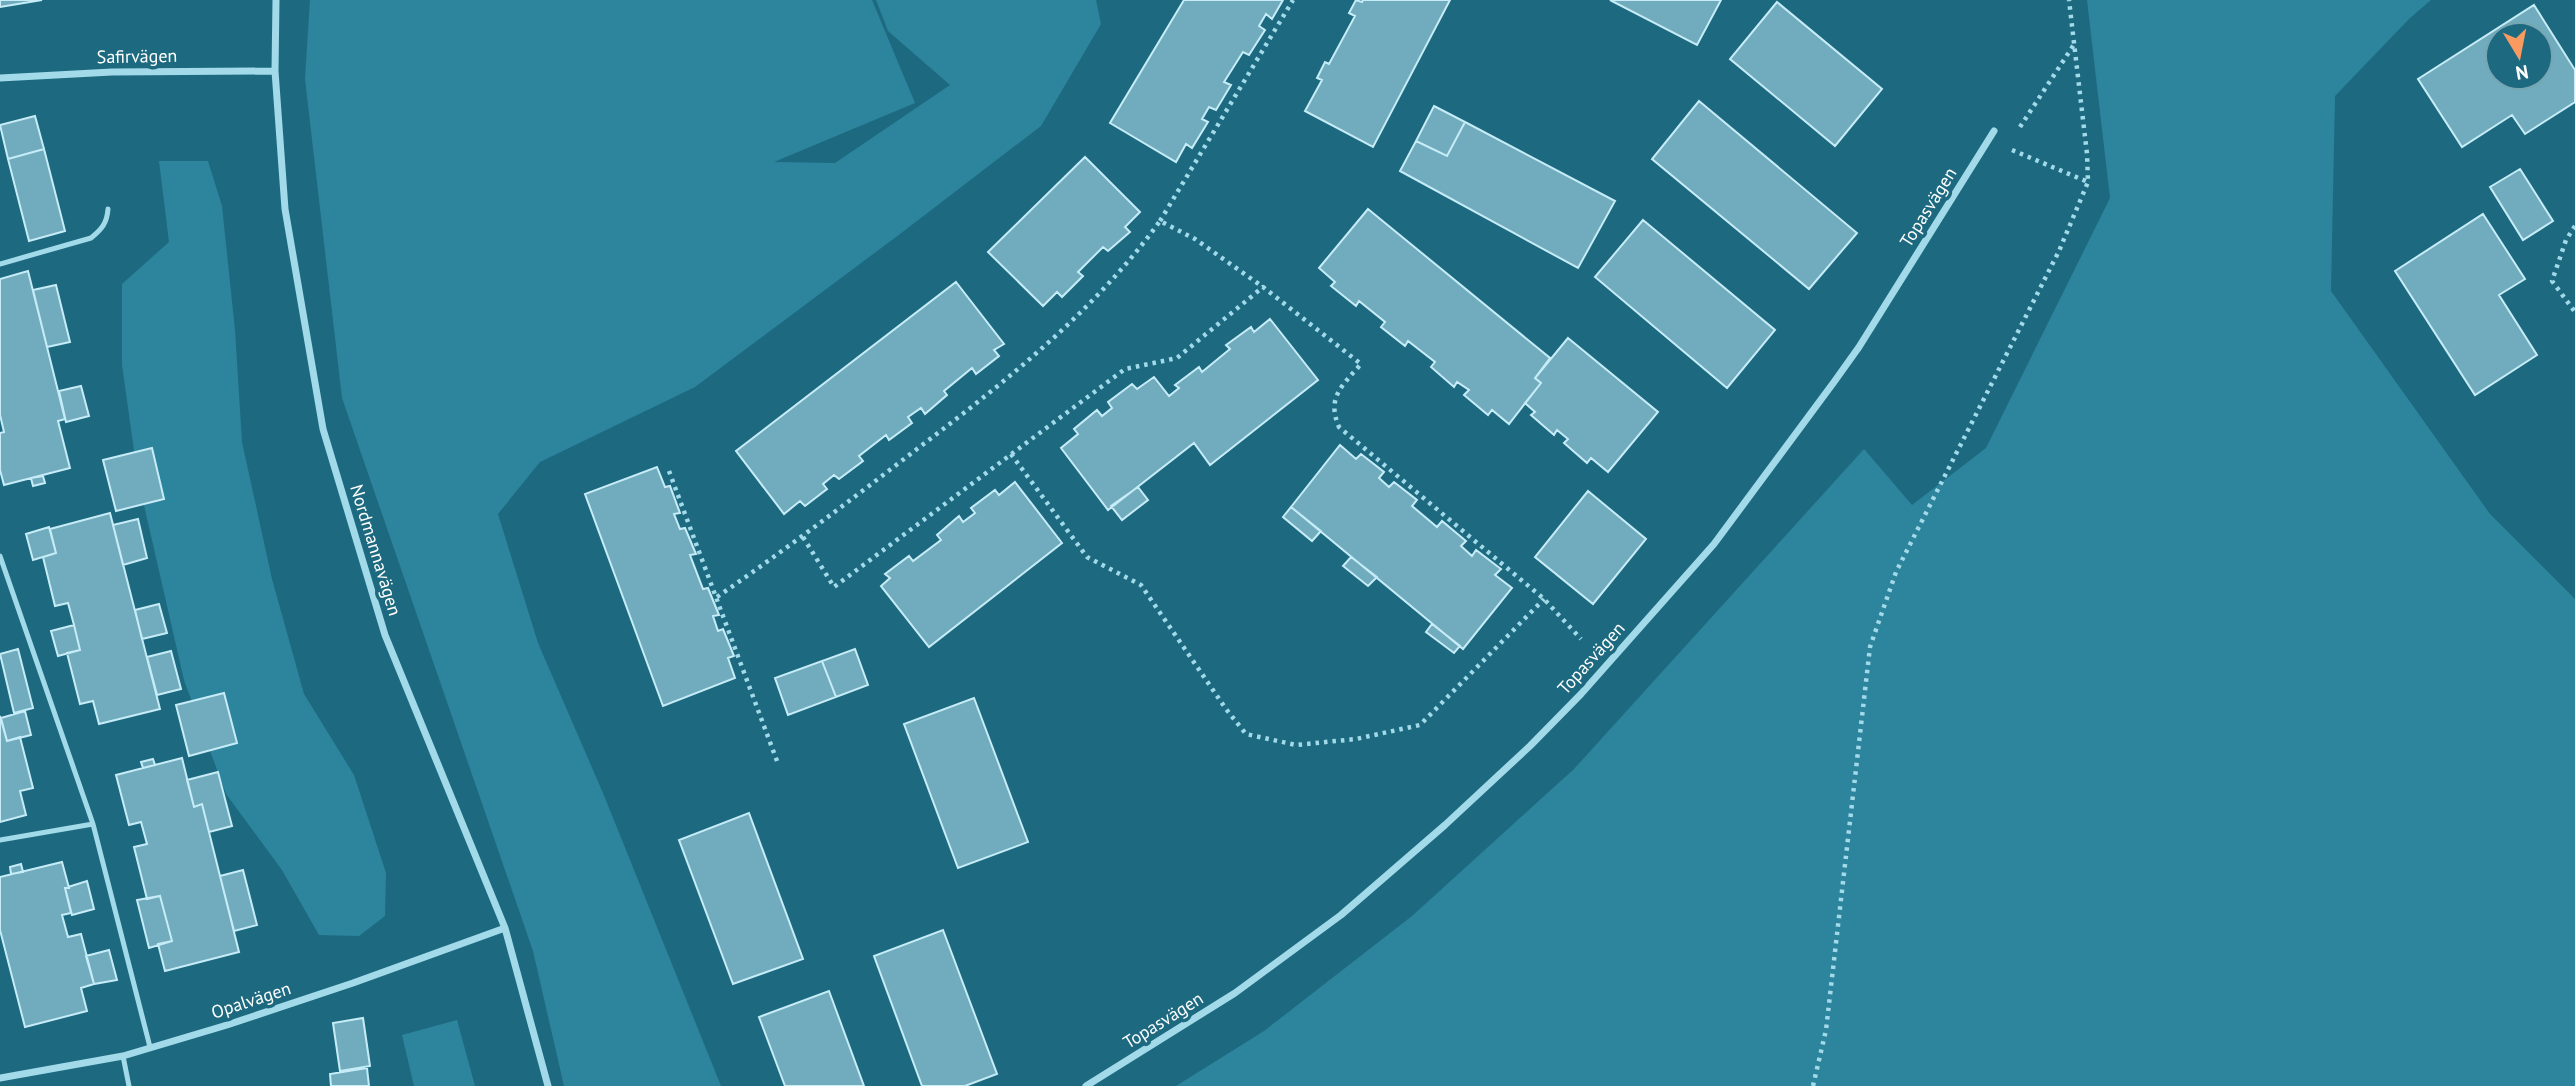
<svg xmlns="http://www.w3.org/2000/svg" width="2575" height="1086" viewBox="0 0 2575 1086" font-family="'PT Sans',sans-serif">
<style>
.green{fill:#2d849d}
.building{fill:#70acbd;stroke:#c6ecf7;stroke-width:2;fill-rule:evenodd}
.lines{fill:none;stroke-linecap:round;stroke-linejoin:round}
.path{stroke:#a2dae9;stroke-width:4.5;stroke-dasharray:3.5 5;stroke-linecap:butt}
.lane{stroke:#a2dae9;stroke-width:5}
.street{stroke:#a2dae9;stroke-width:7}
.labels{text-anchor:middle;dominant-baseline:central;stroke-width:7;stroke-linejoin:round;paint-order:stroke}
.street-label{font-size:18px;fill:#fff;stroke:#1d6a80}
</style>
<rect width="100%" height="100%" fill="#1d6a80"/>
<!-- green -->
<path class="green" d="M310,0h562l43,103 -141,59 61,1 115,-78 -62,-54 -12,-31h220l5,24 -60,102 -141,108 -205,153 -155,75 -42,52 40,129 65,150 118,293h-157l-31,-135 -191,-553 -37,-319z
M2087,0h344l-21,18 -75,78 -4,195 159,223 85,85v487h-1399l88,-55 148,-115 162,-147 290,-320 48,56 74,-57 124,-250z
M159,161h49l14,45 13,124 7,112 30,137 32,115 50,81 32,98 -1,43 -26,20 -40,-1 -37,-65 -56,-76 -42,-114 -46,-201 -16,-114v-81l47,-42z
M457,1020l18,66h-61l-12,-51z"/>
<!-- building -->
<path class="building" d="M0,0h42l-42,7z
M1184,0h99l-11,19 -6,-5 -7,12 6,4 -16,25 -6,-3 -19,30 7,3 -15,25 -7,-3 -7,12 6,3 -16,26 -6,-4 -10,18 -66,-39z
M1356,0l6,2 1,-2h87l-77,147 -68,-36 17,-31 -5,-2 8,-16 4,2 26,-48 -6,-3z
M1610,0h111l-24,45z
M1777,2l105,87 -47,57 -105,-87z
M2534,5l41,65v32l-50,32 -13,-19 -50,32 -44,-68zM2498,35h42v42h-42z
M1699,101l158,132 -48,56 -157,-130z
M1434,106l31,16 -18,34 -31,-15z
M35,116l9,33 -36,10 -8,-34z
M1465,122l150,79 -37,67 -178,-97 16,-30 31,15z
M44,149l21,82 -36,10 -21,-82z
M1085,157l55,55 -15,15 5,5 -22,19 -5,-4 -25,25 5,4 -21,21 -5,-5 -14,14 -55,-54z
M2520,169l33,52 -30,19 -33,-53z
M1368,209l182,149 -15,20 6,5 -32,41 -17,-14 -4,5 -24,-20 5,-5 -12,-8 -3,5 -23,-20 4,-5 -27,-21 -3,5 -24,-19 4,-5 -26,-21 -3,5 -25,-20 4,-4 -16,-14z
M2483,214l42,65 -26,16 38,60 -62,40 -80,-124z
M1643,220l132,110 -48,58 -132,-111z
M28,271l37,148 -7,2 12,47 -66,17 -4,-15v-37l4,-1 -4,-17v-136z
M956,282l48,62 -10,6 5,6 -23,18 -4,-6 -28,23 3,4 -22,19 -4,-6 -13,9 4,6 -23,17 -3,-5 -27,21 4,5 -24,18 -5,-4 -11,9 4,5 -22,17 -5,-5 -16,13 -48,-63z
M56,285l14,57 -23,5 -14,-57z
M1270,319l48,61 -108,85 -16,-22 -86,67 -47,-62 17,-14 -4,-5 23,-19 5,6 10,-8 -4,-6 24,-18 5,5 17,-12 15,19 10,-8 -4,-3 24,-18 3,5 28,-23 -4,-4 25,-18 3,5z
M1568,338l90,74 -50,60 -17,-14 -4,5 -23,-20 4,-4 -11,-9 -3,5 -23,-20 4,-3 -10,-9 16,-20 -6,-5z
M81,386l8,30 -23,6 -7,-31z
M1340,445l16,14 5,-5 23,18 -5,6 10,9 5,-5 23,18 -5,6 25,21 5,-6 24,20 -5,5 11,10 4,-6 25,19 -6,6 17,13 -49,61 -172,-142z
M152,448l12,51 -48,12 -13,-51z
M657,467l8,20 5,-1 10,27 -6,1 6,15 5,-1 11,26 -6,1 13,34 5,-1 11,27 -6,1 5,15 5,-2 11,27 -6,2 7,20 -72,28 -78,-212z
M43,476l2,7 -12,3 -2,-8z
M1015,482l47,61 -133,104 -48,-61 9,-8 -5,-4 24,-18 4,5 28,-21 -4,-5 22,-19 4,6 12,-9 -4,-5 24,-18 4,5z
M1138,487l10,13 -26,20 -11,-14z
M1588,491l58,48 -53,65 -58,-47z
M1291,507l30,24 -9,10 -29,-24z
M110,513l50,196 -61,15 -6,-23 -13,3 -13,-51 13,-3 -6,-25 -6,-22 -13,3 -12,-49 13,-4 -6,-24z
M138,519l9,39 -24,7 -10,-40z
M49,527l7,26 -23,7 -7,-26z
M1351,557l26,20 -9,9 -25,-20z
M159,604l8,29 -25,6 -7,-29z
M1432,624l28,22 -6,7 -28,-21z
M74,625l6,25 -22,6 -7,-25z
M18,649l15,59 -19,5 -14,-59z
M855,649l13,36 -32,12 -14,-36z
M171,651l10,38 -24,6 -10,-38z
M822,661l14,36 -48,18 -13,-37z
M224,693l13,50 -48,13 -13,-51z
M974,698l54,144 -70,26 -54,-144z
M25,711l6,24 -24,6 -6,-23z
M0,716l7,25 13,-4 13,51 -13,3 6,24 -26,7z
M182,758l12,49 8,-3 37,148 -74,19 -7,-27 14,-3 -12,-45 -13,3 -13,-52 13,-3 -6,-22 -12,3 -13,-50z
M153,759l2,6 -12,3 -2,-6z
M218,772l14,54 -23,6 -7,-28 -8,3 -7,-27z
M749,813l54,146 -70,25 -54,-144z
M62,862l7,26h-4l6,25 -9,2 6,22 13,-3 13,50 -13,4 6,23 -62,16 -25,-97v-53z
M21,864l2,8 -12,2 -1,-7z
M243,870l14,55 -23,6 -14,-55z
M87,881l7,28 -22,6 -7,-27z
M160,896l12,45 -23,7 -12,-48z
M943,930l54,144 -32,12h-43l-48,-130z
M109,950l8,30 -23,4 -8,-28z
M829,991l35,95h-79l-26,-69z
M363,1018l7,48 -30,5 -7,-48z
M367,1068l2,18h-38l-1,-12z"/>
<g class="lines">
<!-- path -->
<path class="path" d="M2020,127l55,-84
M2012,150l76,32
M1160,221l133,-221
M2575,226l-9,14 -14,41 23,31
M1011,454l76,103 54,28 85,124 20,25 50,11 60,-6 64,-14 124,-126
M669,471l108,290
M803,537l31,50 291,-218 52,-11 86,-71 98,77c-18,21 -35,33 -22,63l205,172 37,40
M717,597c68,-47 134,-97 200,-148 88,-67 177,-137 243,-228l35,18 68,48
M1813,1086l13,-56 44,-383 26,-75 163,-321 29,-69 -1,-28 -18,-154"/>
<!-- lane -->
<path class="lane" d="M0,264l91,-26c11,-9 16,-15 17,-29
M0,556l93,268 57,223
M0,840l93,-16
M123,1056l6,30"/>
<!-- street -->
<path class="street" d="M276,0l-1,71 10,138 38,220 62,206 120,293 43,158
M0,78l112,-6 163,-1
M0,1078l123,-22 104,-31 126,-42 152,-55
M1086,1086l149,-93 106,-78 104,-90 85,-79 51,-52 133,-150 120,-162 25,-35 135,-216"/>
</g>
<g class="labels">
<!-- street labels -->
<g class="street-label">
<text transform="translate(137 56) rotate(-1)">Safirvägen</text>
<text transform="translate(1928 207) rotate(-58)">Topasvägen</text>
<text transform="translate(376 550) rotate(73)">Nordmannavägen</text>
<text transform="translate(1591 658) rotate(-48)">Topasvägen</text>
<text transform="translate(251 1000) rotate(-18)">Opalvägen</text>
<text transform="translate(1163 1020) rotate(-32)">Topasvägen</text>
</g>
</g>
<!-- north arrow -->
<g transform="translate(2519 56) rotate(170)"><circle r="33" fill="#1d6a80" stroke="#77a6b3" stroke-width="2"/>
<path d="M0-5L12 26L0 18L-12 26Z" fill="#f99a60"/>
<text y="-10" font-size="19" font-weight="bold" text-anchor="middle" fill="#ffffff">N</text>
</g>
</svg>
